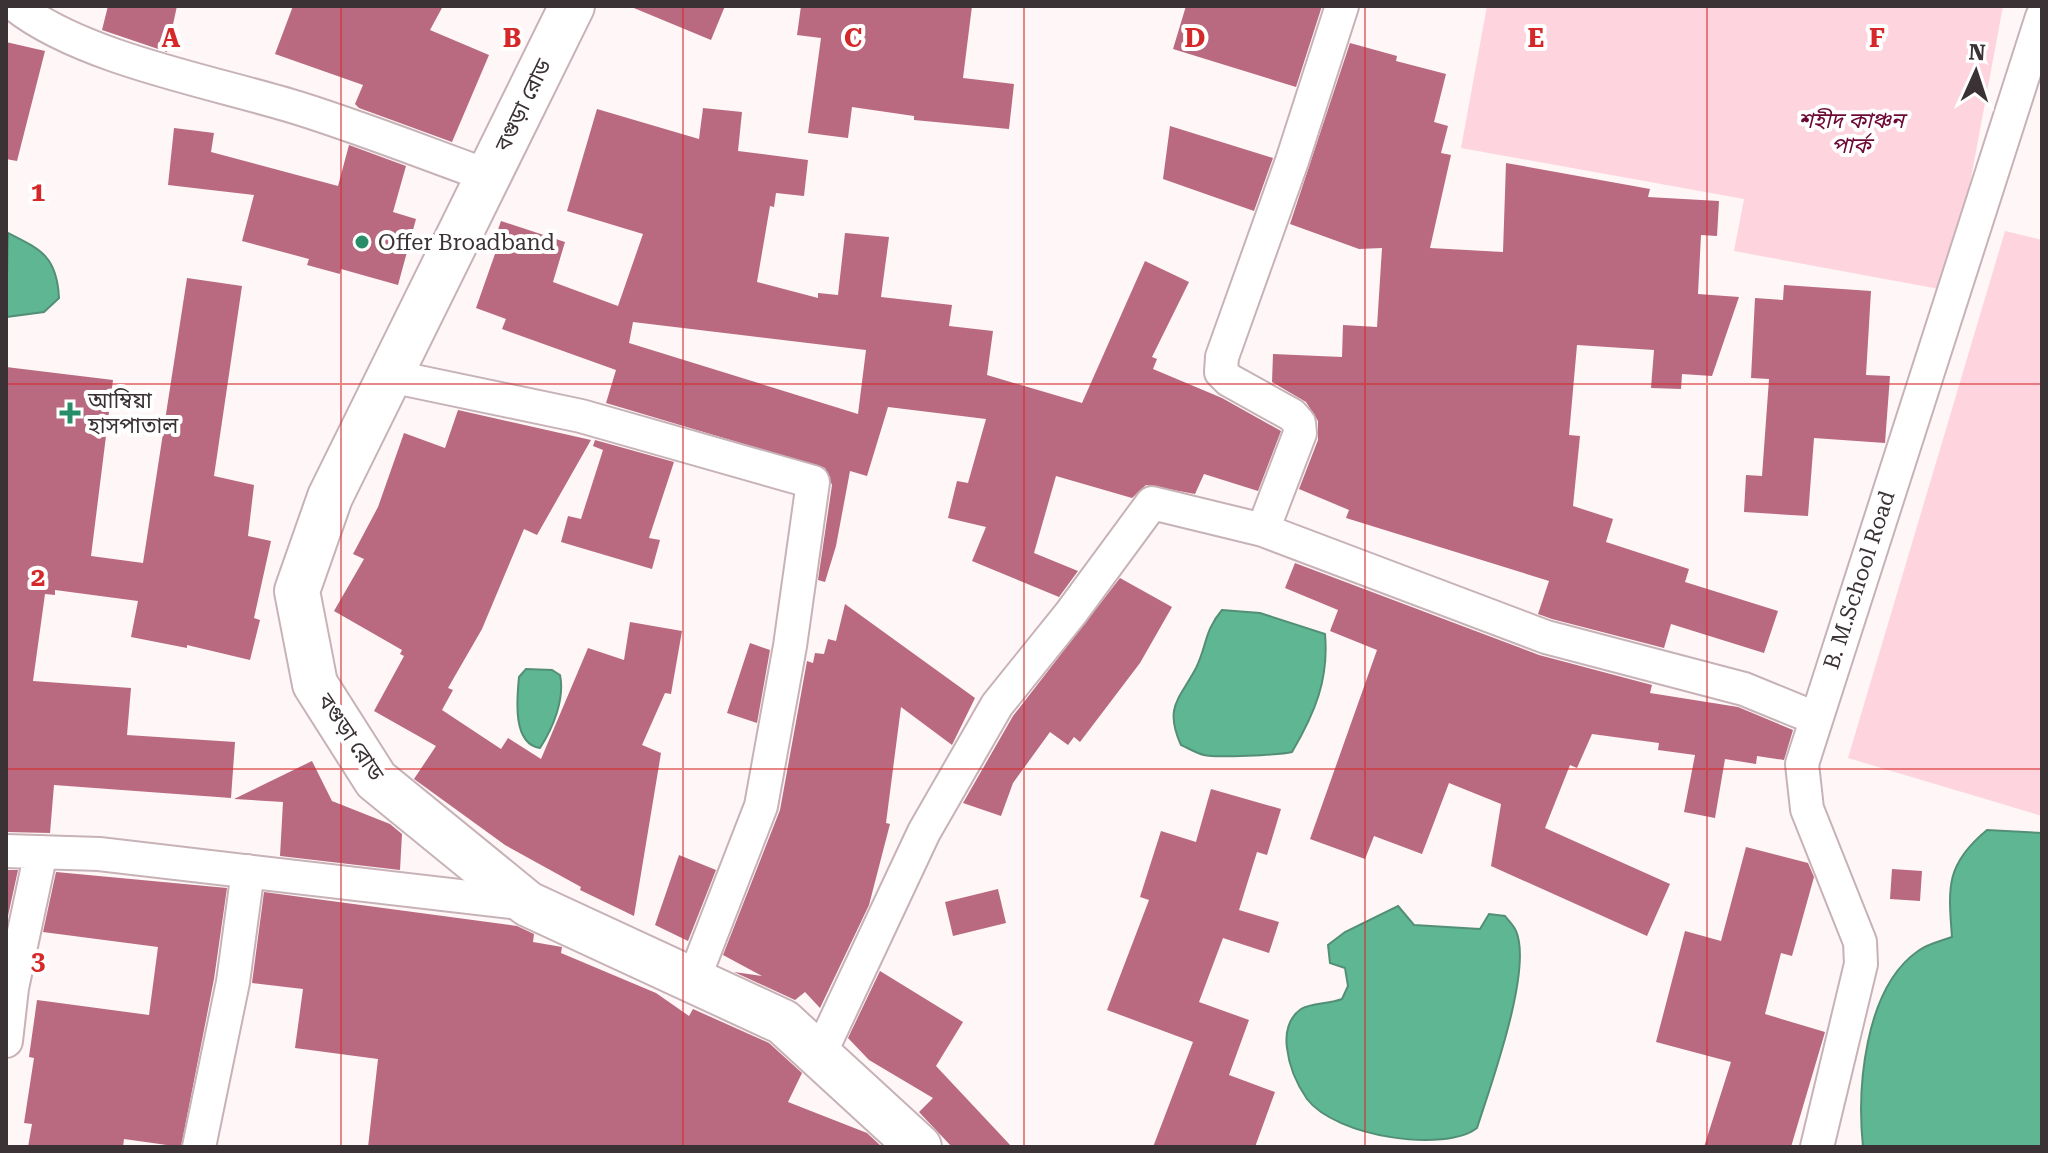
<svg xmlns="http://www.w3.org/2000/svg" width="2048" height="1153" viewBox="0 0 2048 1153" font-family="'Roboto Serif','Noto Sans Bengali',serif">
<style>
.green{fill:#fed5de}
.water{fill:#5eb792;stroke:#538f76;stroke-width:2}
.building{fill:#b96a81;fill-rule:evenodd}
.lines{fill:none;stroke-linecap:round;stroke-linejoin:round}
.street-casing{stroke:#c7b2b7;stroke-width:36}
.secondary-casing{stroke:#c7b2b7;stroke-width:48}
.street{stroke:#fff;stroke-width:32}
.secondary{stroke:#fff;stroke-width:44}
.grid{fill:none;stroke:#d62828;stroke-width:2;stroke-opacity:0.55}
.poi-dot{fill:#288d69;stroke:#fff;stroke-width:3}
.labels{text-anchor:middle;dominant-baseline:central;stroke-width:8;stroke-linejoin:round;paint-order:stroke}
.street-label{font-size:22px;fill:#3a3234;stroke:#fff}
.park-label{font-size:22px;font-style:italic;fill:#6c0834;stroke:#fff}
.poi-label{font-size:22px;fill:#3a3234;stroke:#fff;text-anchor:start}
.grid-label{font-size:26px;text-anchor:middle;font-weight:bold;fill:#d62828;stroke:#fff;stroke-width:8;stroke-linejoin:round;paint-order:stroke}
</style>
<rect width="100%" height="100%" fill="#fef6f7"/>
<!-- green -->
<path class="green" d="M1487,6h516l-53,285 -216,-40 10,-52 -283,-51z
M2005,231l37,9v576l-194,-58z"/>
<!-- water -->
<path class="water" d="M8,233c34,17 49,24 51,65l-15,14 -38,5z
M1222,610l38,3 65,21c4,45 -10,79 -33,118 -12,3 -78,6 -88,3 -8,-2 -16,-7 -23,-10 -17,-38 -2,-45 15,-77 11,-22 8,-37 26,-58z
M526,669l26,1 8,5c5,24 -7,53 -20,73 -28,-4 -23,-50 -21,-71z
M1987,830l55,3v314h-179c-6,-58 1,-158 55,-196 9,-7 23,-10 34,-14 -4,-51 -6,-73 35,-107z
M1398,906l16,19 66,4 9,-15 16,2c3,4 9,10 11,15 17,39 -26,156 -39,197 -32,25 -141,9 -170,-29 -11,-16 -18,-33 -20,-51 -2,-14 1,-30 14,-39 10,-6 29,-5 41,-10l6,-13 -3,-18 -15,-5 -2,-18 17,-13z"/>
<!-- building -->
<path class="building" d="M108,6h69l-10,46 -65,-22z
M293,6h150l-13,24 59,25 -37,87 -93,-34 -4,-4 8,-19 -88,-31z
M629,6h96l-14,34z
M801,6h171l-9,72 51,6 -5,45 -95,-9v-4l-62,-9 -4,31 -40,-5 13,-95 -24,-3z
M1186,6h136l-26,81 -123,-38z
M6,42l39,9 -28,110 -11,-2z
M1350,43l47,13 -1,5 50,13 -12,48 14,4 -7,27 10,2 -21,93 73,4 3,-89 144,26 -2,8 71,4 -2,35 -16,-1 -3,59 41,3 -27,79 -30,-2 -1,15 -30,-1 3,-38 -77,-5 -8,90 11,1 -7,70 40,13 -7,23 83,27 -4,13 93,29 -14,42 -93,-29 -7,24 -112,-29 -14,-5 11,-33 -203,-63 3,-8 -50,-21 19,-49v-19l-12,-19 -34,-20 1,-28 69,3 1,-32 34,2 5,-79 -23,1 -69,-25z
M703,108l39,4 -4,39 70,9 -4,36 -28,-3 -2,14 -4,-1 -13,76 61,16v-5l20,2 7,-62 44,4 -8,60 71,8 -3,21 44,5 -6,44 95,28 63,-142 44,21 -37,75 5,2 -4,10 69,29 59,33 -23,60 -54,-17 -9,20 -49,-9 -14,13 -76,-22 -22,77 44,18 -19,26 -87,-36 14,-34 -38,-9 9,-37 11,2 18,-64 -98,-12 -21,69 -17,-5 -14,75 -11,36 -7,-2 14,-95 -7,-17 -219,-65 10,-33 -114,-41 4,-10 -30,-11 20,-57 -5,-1 10,-29 64,21 -12,40 65,24 25,-72 -76,-23 30,-102 102,30zM633,322l233,28 -8,64 -229,-71z
M1170,126l103,32 -19,53 -91,-32z
M174,128l40,5 -3,19 127,34 11,-41 57,21 -13,46 23,7 -18,66 -57,-16 -1,5 -33,-9 2,-6 -67,-18 12,-46 -86,-10z
M187,278l55,8 -28,190 40,9 -6,51 23,5 -17,77 6,2 -10,40 -63,-15v3l-56,-11 7,-36 -83,-11v5l-10,-1 -12,87 98,7 -4,47 108,7 -4,56 -177,-13 -4,48 -44,-1v-465l107,13 -22,176 52,7z
M1784,285l87,6 -5,84 24,1 -5,67 -71,-5 -6,78 -64,-4 2,-37 16,1 7,-97 -18,-1 4,-80 28,2z
M458,410l133,30 -54,95 -13,-6 -42,100 -34,59 5,2 -11,20 59,39 7,-11 33,21 47,-111 36,12 6,-38 52,9 -11,63 -6,-1 -23,52 19,8 -27,163 -54,-26 1,-3 -76,-42 -91,-66 22,-33 -62,-35 30,-55 -4,-2 2,-4 -68,-39 30,-52 -11,-5 25,-47 26,-74 41,15z
M595,440l79,22 -25,76 11,2 -8,29 -91,-27 7,-26 13,3 22,-69 -10,-4z
M1295,563l244,92 113,30 -2,8 88,14 55,23 -9,30 -27,-4 -1,8 -31,-5 -10,59 -31,-6 11,-57 -37,-5 1,-7 -67,-9 -15,34 -7,-3 -25,63 125,56 -23,52 -156,-70 10,-62 -52,-21 -27,71 -48,-18 -9,23 -55,-20 67,-189 -47,-19 8,-21 -53,-22z
M1120,578l52,29 -32,56 -60,79 -6,-5 -6,8 -18,-13 -37,51 -12,33 -38,-13 50,-87z
M845,604l130,94 -23,47 -51,-38 -15,116 4,1 -21,81 -49,103 -15,-16 -10,8 -61,-28 28,4 -39,-21 57,-145 27,-149 6,2 2,-10 9,1 4,-15 8,2z
M750,643l20,7 -13,73 -30,-10z
M312,761l20,40 58,23 12,10 -2,36 -120,-14 3,-54 -49,-3z
M1211,789l70,20 -14,46 -10,-3 -18,58 40,12 -10,31 -46,-15 -24,64 50,18 -20,55 46,17 -20,55h-102l40,-105 -86,-32 42,-110 -9,-3 21,-66 35,11z
M1746,847l62,16 6,14 -22,79 -11,-3 -16,61 60,18 -34,115h-87l27,-85 -75,-20 29,-111 36,10z
M679,855l37,15 -28,71 -33,-16z
M1892,869l30,2 -2,30 -30,-2z
M6,870h12l-12,55z
M56,872l171,16 -13,91 -33,168 -57,-8 -1,8h-95l4,-23 -8,-1 10,-65 -5,-1 8,-57 112,15 9,-68 -115,-15z
M998,889l8,34 -53,13 -8,-34z
M264,892l253,34 17,8 -1,8 29,5 -1,6 95,40 33,23 4,-7 76,34 33,30 -14,29 79,31 15,14h-514l10,-88 -83,-11 8,-59 -51,-6z
M880,971l83,51 -27,44 76,81h-60l-33,-35 14,-14 -64,-38 -21,-22z"/>
<g class="lines">
<defs>
<path id="street" d="M16,6c68,53 198,76 282,102 64,20 127,45 191,68
M390,376l191,40 232,66 -23,164 -29,160 -68,175
M1263,530l37,-97 -1,-10 -7,-8 -63,-35 -8,-8 1,-15 70,-196 50,-155
M6,851l93,3 429,50
M6,1041l6,-53 29,-136
M819,1056l105,-224 73,-127 74,-92 81,-110 111,27 283,107 198,52 71,29
M199,1147l34,-165 15,-111
M1817,1147l44,-183 -1,-22 -53,-133 -5,-45 240,-747"/>
<path id="secondary" d="M572,6l-242,491 -33,94 18,93 61,96 152,124 255,118 136,125"/>
</defs>
<!-- street casing -->
<use href="#street" class="street-casing"/>
<!-- secondary casing -->
<use href="#secondary" class="secondary-casing"/>
<!-- street -->
<use href="#street" class="street"/>
<!-- secondary -->
<use href="#secondary" class="secondary"/>
</g>
<!-- grid -->
<path class="grid" d="M341,6v1141M683,6v1141M1024,6v1141M1365,6v1141M1707,6v1141M6,384h2036M6,769h2036"/>
<!-- markers -->
<g class="poi-dot">
<circle cx="362" cy="242" r="8"/>
<path d="M66 401h8v8h8v8h-8v8h-8v-8h-8v-8h8z"/>
</g>
<g class="labels">
<!-- street labels -->
<g class="street-label">
<text transform="translate(523 105) rotate(-64)">বগুড়া রোড</text>
<text transform="translate(1859 580) rotate(-72)">B. M.School Road</text>
<text transform="translate(351 737) rotate(56)">বগুড়া রোড</text>
</g>
<!-- park labels -->
<g class="park-label">
<text x="1851" y="120">শহীদ কাঞ্চন<tspan x="1851" dy="25">পার্ক</tspan></text>
</g>
<!-- poi labels -->
<g class="poi-label">
<text x="378" y="242">Offer Broadband</text>
<text x="88" y="400">আম্বিয়া<tspan x="88" dy="25">হাসপাতাল</tspan></text>
</g>
</g>
<g class="grid-label">
<text x="171" y="47">A</text>
<text x="512" y="47">B</text>
<text x="853" y="47">C</text>
<text x="1195" y="47">D</text>
<text x="1536" y="47">E</text>
<text x="1877" y="47">F</text>
<text x="38" y="201">1</text>
<text x="38" y="586">2</text>
<text x="38" y="970">3</text>
</g>
<!-- border -->
<rect width="2048" height="1153" fill="none" stroke="#3a3234" stroke-width="16"/>
<!-- north arrow -->
<g transform="translate(1976 72) rotate(3)" stroke="#ffffff" stroke-width="6" paint-order="stroke">
<path d="M0-6L14 30L0 20L-14 30Z" fill="#3a3234"/>
<text y="-12" font-size="22" font-weight="bold" text-anchor="middle" fill="#3a3234">N</text>
</g>
</svg>
